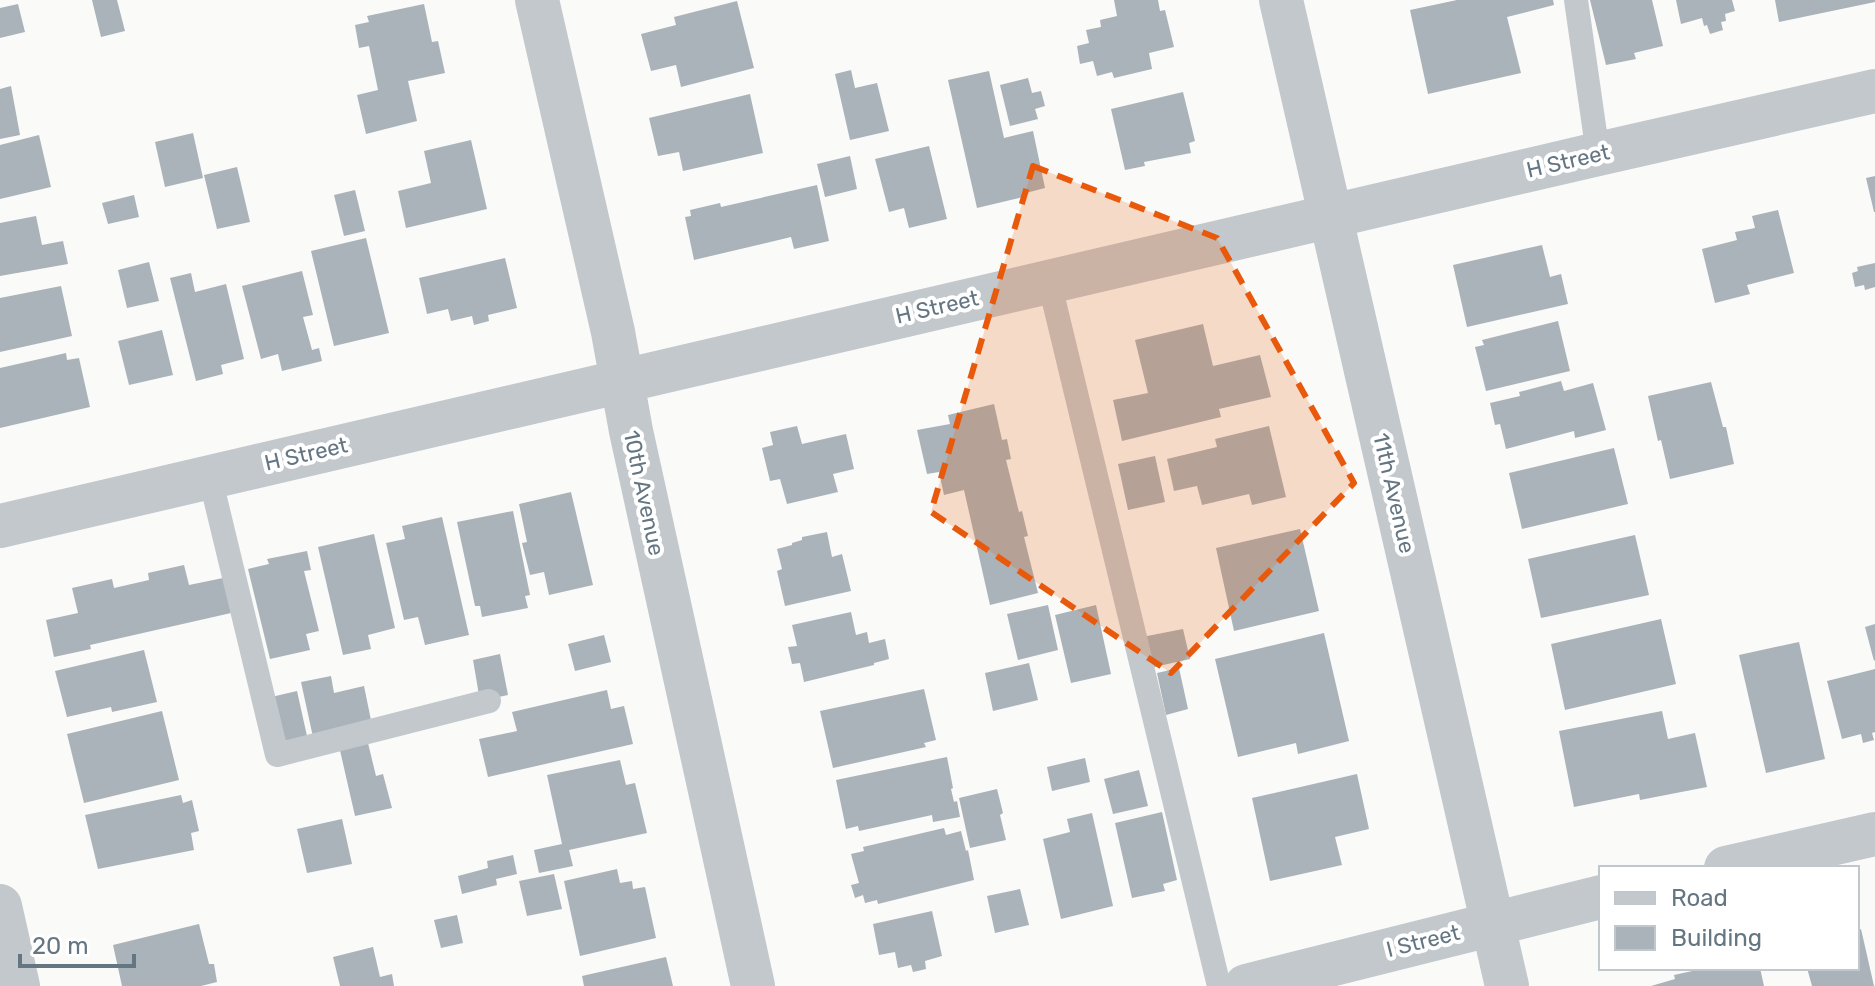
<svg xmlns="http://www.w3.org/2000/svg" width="1875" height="986" viewBox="0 0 1875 986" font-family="Rubik,sans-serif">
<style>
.building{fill:#aab3b9}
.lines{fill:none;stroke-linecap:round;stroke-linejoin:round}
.service{stroke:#c3c8cc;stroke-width:24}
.minor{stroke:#c3c8cc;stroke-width:44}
.tertiary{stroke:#c3c8cc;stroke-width:44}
.marked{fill:#e8590c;fill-opacity:0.2;stroke:#e8590c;stroke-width:6;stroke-dasharray:16 10;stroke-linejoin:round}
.labels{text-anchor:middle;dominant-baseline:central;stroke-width:8;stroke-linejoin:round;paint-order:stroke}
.street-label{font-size:22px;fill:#657683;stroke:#fff}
</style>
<rect width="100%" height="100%" fill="#fafaf8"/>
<!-- building -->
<path class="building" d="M92,0h25l8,31 -24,6z
M1114,0h44l2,11 5,-1 9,37 -25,6 3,16 -38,9 -2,-6 -15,4 -4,-15 -13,3 -3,-18 12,-3 -3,-13 15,-3 -1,-7 17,-4z
M1457,0h96l1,5 -47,12 14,56 -93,21 -18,-84z
M1590,0h62l11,46 -29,7 2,6 -30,6z
M1676,0h56l3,11 -10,3 1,7 -5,1 2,8 -13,4 -3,-9 -3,1 -2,-8 -21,6z
M1775,0h100v2l-96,20z
M737,1l17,67 -73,19 -5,-22 -25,6 -10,-37 35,-9 -2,-8z
M18,4l7,28 -25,6v-30z
M424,4l8,38 6,-1 7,32 -37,8 9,40 -51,13 -9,-39 21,-5 -9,-44 -10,2 -4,-23 14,-3 -2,-6z
M851,70l4,18 22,-5 12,48 -39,9 -15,-66z
M989,71l15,67 29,-7 12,57 -23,6 1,3 -46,11 -29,-128z
M1028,78l4,15 9,-2 4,15 -10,3 3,10 -28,7 -10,-41z
M11,86l9,49 -20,4v-50z
M1183,92l12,49 -6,2 2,10 -47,9 1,4 -20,4 -14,-61z
M750,94l13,59 -80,18 -4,-19 -21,4 -9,-38z
M193,133l10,45 -38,9 -10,-45z
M39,135l12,52 -51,12v-54z
M471,140l16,69 -81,19 -8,-37 33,-8 -7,-32z
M929,146l18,73 -38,9 -5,-20 -15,4 -14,-53z
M850,156l7,33 -32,8 -8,-33z
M237,167l13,55 -33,7 -13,-54z
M1875,176v36h-1l-8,-34z
M817,185l12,56 -35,8 -3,-12 -97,23 -9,-43 6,-1 -1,-6 30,-7 1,4z
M355,190l10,41 -21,5 -10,-41z
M134,195l5,22 -31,7 -6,-21z
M1778,210l16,63 -47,12 3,9 -35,9 -13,-54 35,-9 -2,-8 20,-4 -3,-12z
M36,216l6,29 21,-4 5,23 -68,12v-53z
M366,238l23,95 -55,13 -23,-95z
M1542,245l8,32 11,-3 7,30 -101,23 -14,-62z
M505,258l12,50 -29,7 1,6 -15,4 -2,-9 -21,5 -3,-12 -21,5 -8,-36z
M149,262l10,39 -32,7 -9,-38z
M1875,263v24l-10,3 -1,-5 -9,2 -3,-14 6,-2 -1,-4z
M302,271l11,44 -10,2 9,33 7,-2 3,13 -40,10 -4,-17 -17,5 -19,-73z
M191,273l4,19 31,-8 18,75 -23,6 2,9 -27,7 -26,-103z
M61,286l11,50 -72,16v-54z
M1558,321l12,50 -84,20 -11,-44 9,-2 -2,-5z
M1203,324l10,42 47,-11 11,42 -52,12 2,8 -99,24 -9,-41 35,-7 -13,-53z
M162,330l11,45 -44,10 -11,-44z
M66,353l1,7 12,-2 11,49 -90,21v-60z
M1561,381l3,10 29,-8 13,47 -31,8 -1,-7 -68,18 -6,-25 -5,1 -5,-22 30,-7 -1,-4z
M1711,382l12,45h3l8,37 -64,15 -9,-39 -3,1 -10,-45z
M994,404l8,36 5,-1 4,20 -5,1 13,52 3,-1 6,25 -4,1 14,56 -48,12 -26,-115 -20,5 -5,-23 -12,2 -10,-44 33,-6 -2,-9z
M797,426l5,18 44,-10 8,35 -21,5 5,18 -51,12 -7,-25 -10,2 -8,-33 11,-3 -3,-13z
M1269,426l17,71 -34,8 -3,-11 -47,11 -5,-19 -23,5 -7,-32 50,-12 -2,-8z
M1614,448l14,56 -106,25 -13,-56z
M1155,456l10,46 -37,8 -10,-46z
M571,492l22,93 -44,10 -5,-23 -14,3 -8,-32 5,-1 -8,-38z
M513,511l17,84 -5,1 3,12 -46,9 -2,-11h-5l-18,-84z
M442,517l27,118 -44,10 -7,-28 -14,3 -18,-77 19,-4 -3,-13z
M1300,529l19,82 -85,20 -18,-83z
M827,532l5,25 10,-3 9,37 -66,15 -8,-35 5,-2 -5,-20 15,-4v-2l10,-3v-3z
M374,534l21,94 -27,7 3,14 -28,6 -25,-108z
M1635,535l14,60 -108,23 -13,-59z
M307,551l4,19 -7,1 15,60 -13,3 4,16 -40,9 -22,-90 21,-5 -2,-5z
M184,565l5,20 34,-7 8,35 -141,32 1,4 -37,8 -8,-37 32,-7 -6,-25 40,-9 2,9 35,-8 -1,-7z
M1048,605l10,45 -40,10 -11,-46z
M1096,605l15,69 -40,9 -16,-68z
M851,612l5,23 11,-3 2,11 16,-4 4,20 -15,4v2l-70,17 -4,-19 -8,1 -4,-17 9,-1 -5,-21z
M1661,619l15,65 -111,26 -14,-66z
M1875,624v36l-1,1 -9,-34z
M1183,629l7,30 -40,9 -8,-31z
M1324,633l25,108 -51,13 -2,-11 -58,14 -23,-98z
M604,635l7,27 -36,9 -7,-27z
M1799,642l26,117 -59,14 -27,-118z
M144,650l13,52 -45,10 -1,-5 -44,10 -12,-46z
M500,654l8,41 -28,6 -7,-41z
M1029,663l9,37 -45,11 -8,-38z
M1179,668l9,41 -22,6 -9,-42z
M1875,669v63l-3,1 2,7 -11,3 -2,-9 -19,5 -15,-58z
M331,676l3,17 30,-7 8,39 -59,12 -12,-55z
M924,689l12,51 -12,3 2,4 -93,21 -13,-57z
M607,690l4,19 13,-3 9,38 -145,33 -9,-38 38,-8 -5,-19z
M297,691l10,45 -30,7 -10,-45z
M162,711l17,69 -95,23 -17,-69z
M1662,711l6,28 27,-6 12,54 -67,13 -1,-6 -65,13 -15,-76z
M367,739l9,37 7,-2 9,34 -37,8 -16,-70z
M947,757l6,31 -2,1 3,13 3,-1 3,16 -27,5 -1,-7 -73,16 -1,-5 -12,3 -10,-49z
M1085,758l5,24 -38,9 -5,-24z
M620,760l6,25 9,-2 12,50 -78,17 4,16 -34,7 -5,-23 28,-6 -15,-69z
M1139,770l9,36 -35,8 -9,-35z
M1357,774l12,55 -34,8 7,28 -72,16 -18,-83z
M997,789l6,24 -3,2 6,25 -36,8 -11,-50z
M181,795l2,8 9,-3 7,31 -8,2 3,17 -96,19 -13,-54z
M1162,812l15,68 -14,4 2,7 -33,7 -17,-75z
M1092,813l21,93 -52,13 -18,-80 27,-7 -3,-13z
M342,819l10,45 -45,9 -10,-44z
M944,828l2,7 15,-4 5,20 2,-1 6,30 -96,24 -1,-4 -12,3 -2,-8 -8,3 -4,-13 8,-2 -8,-29 13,-3 -1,-4z
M513,855l4,19 -21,5 1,6 -35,9 -4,-18 30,-8 -1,-7z
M617,869l3,14 12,-2 1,8 12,-2 11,51 -76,18 -16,-75z
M554,874l8,35 -35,7 -8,-35z
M1020,889l9,36 -34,8 -8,-37z
M932,911l10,45 -17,5 1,8 -13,3 -2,-7 -13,3 -3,-16 -16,3 -6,-31z
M457,915l6,28 -22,5 -7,-28z
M199,924l10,40h5l3,18 -16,4h-79l-9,-41z
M1861,929l13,57h-62l-5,-18h50v-38z
M373,947l7,30 12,-3 2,12h-54l-7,-29z
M666,957l7,29h-89l-2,-10z
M1706,968h15v2l39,-2 4,18h-113l24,-7 -1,-4z"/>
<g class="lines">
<!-- service -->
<path class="service" d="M1576,0l22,154
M1049,281l170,705
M210,477l67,278 212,-54"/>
<!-- minor -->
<path class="minor" d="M537,0l76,332 18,99 122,555
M0,526l1598,-372 277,-63
M0,906l18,80"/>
<!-- tertiary -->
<path class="tertiary" d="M1281,0l226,986
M1726,868l149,-34
M1246,986l355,-89"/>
</g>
<!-- marked area -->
<path class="marked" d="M1033,166l184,72 137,245 -183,190 -240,-161z"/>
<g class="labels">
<!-- street labels -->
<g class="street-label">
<text transform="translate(1568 161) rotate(-13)">H Street</text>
<text transform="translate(937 307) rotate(-13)">H Street</text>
<text transform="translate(306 454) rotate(-13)">H Street</text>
<text transform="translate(644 493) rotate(78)">10th Avenue</text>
<text transform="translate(1394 493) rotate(77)">11th Avenue</text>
<text transform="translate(1423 941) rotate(-14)">I Street</text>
</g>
</g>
<!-- legend -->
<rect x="1599" y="866" width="260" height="104" fill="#ffffff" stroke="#c1c8cd" stroke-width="2"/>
<rect x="1615" y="892" width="40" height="12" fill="#c3c8cc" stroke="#c1c8cd" stroke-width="2"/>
<text x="1671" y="906" font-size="24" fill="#657683">Road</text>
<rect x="1615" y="926" width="40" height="24" fill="#aab3b9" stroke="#c1c8cd" stroke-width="2"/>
<text x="1671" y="946" font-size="24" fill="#657683">Building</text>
<!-- scale -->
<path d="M20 954v12h114v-12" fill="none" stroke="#657683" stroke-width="4"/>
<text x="32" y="954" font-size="24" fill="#657683" stroke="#ffffff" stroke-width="6" paint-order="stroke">20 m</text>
</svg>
